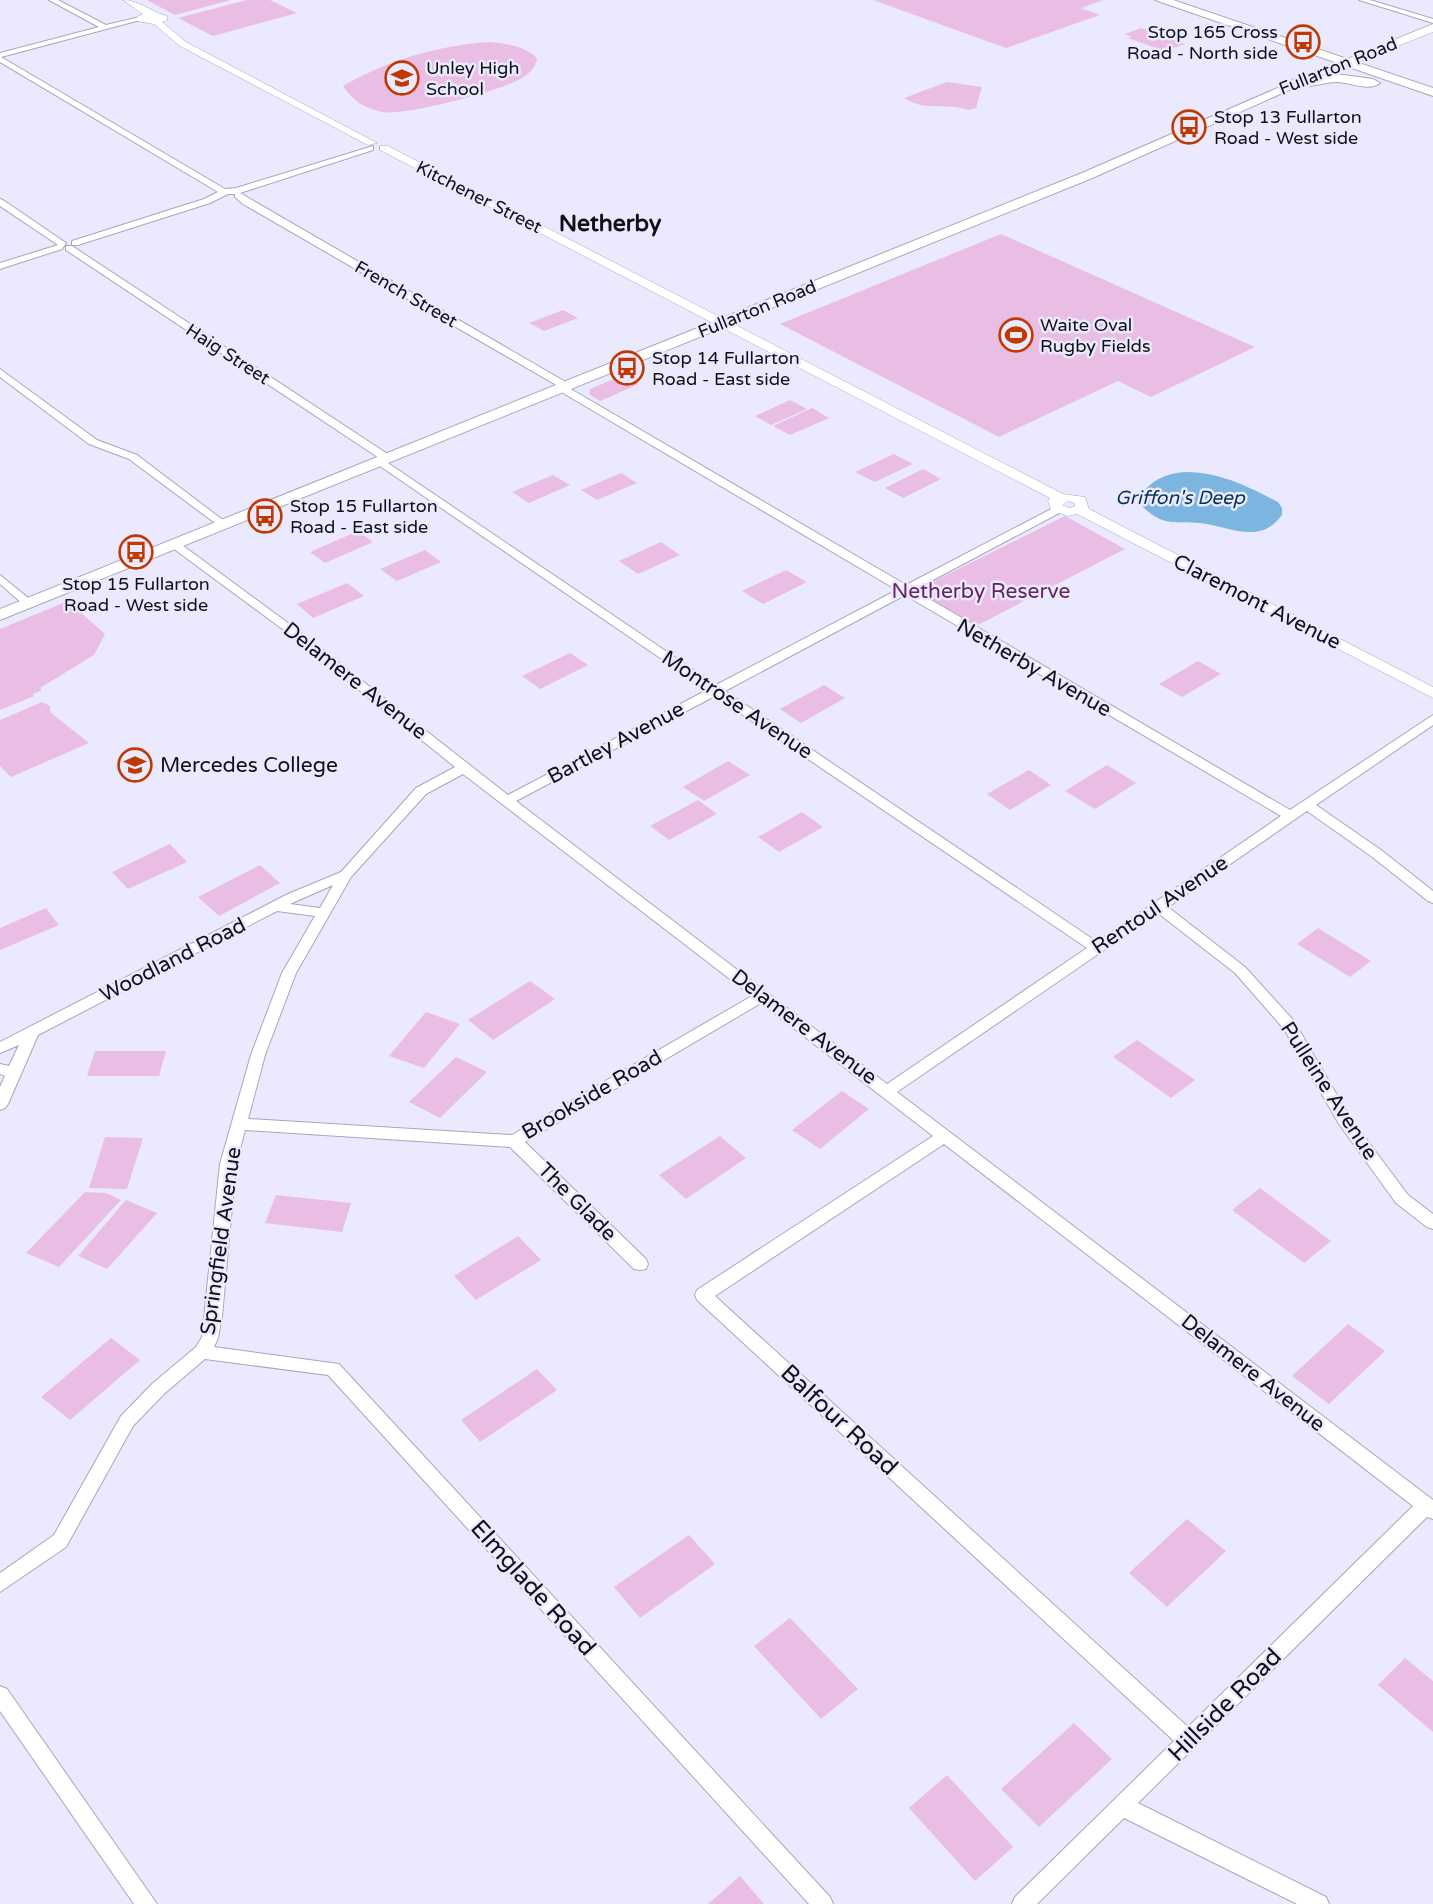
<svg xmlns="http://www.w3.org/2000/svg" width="1433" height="1904" viewBox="0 0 1433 1904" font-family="'Varela Round',sans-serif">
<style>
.green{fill:#eabee4}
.water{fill:#7db5e1}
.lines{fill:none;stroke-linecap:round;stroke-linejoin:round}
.minor-casing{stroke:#a7a6bd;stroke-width:2}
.tertiary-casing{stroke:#a7a6bd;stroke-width:1}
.secondary-casing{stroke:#a7a6bd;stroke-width:2}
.primary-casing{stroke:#a7a6bd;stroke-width:1}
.trunk-casing{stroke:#a7a6bd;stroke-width:2}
.minor{fill:#fff;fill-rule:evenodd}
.tertiary{fill:#fff;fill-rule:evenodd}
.secondary{fill:#fff;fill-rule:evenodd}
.primary{fill:#fff;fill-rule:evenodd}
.trunk{fill:#fff;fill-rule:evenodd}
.labels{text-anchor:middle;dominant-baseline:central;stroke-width:5;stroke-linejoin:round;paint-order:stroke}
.far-poi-label{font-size:18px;fill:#101018;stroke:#eae9fd;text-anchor:start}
.far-street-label{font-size:18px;fill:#101018;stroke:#eae9fd}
.far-water-label{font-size:19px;font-style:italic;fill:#043350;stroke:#eae9fd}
.park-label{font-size:21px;fill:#62255e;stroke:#eae9fd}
.street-label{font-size:21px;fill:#101018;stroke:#eae9fd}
.poi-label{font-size:21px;fill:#101018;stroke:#eae9fd;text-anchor:start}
.far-district-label{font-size:23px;font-weight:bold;fill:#101018;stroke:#eae9fd}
.near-street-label{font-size:24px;fill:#101018;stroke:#eae9fd}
</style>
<rect width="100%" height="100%" fill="#eae9fd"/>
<!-- green -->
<path class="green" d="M147,0h84l-56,15z
M247,0h23l27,13 -84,23 -35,-18z
M873,0h230l-22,8 19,7 -94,33z
M1141,28l44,16 -21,7 -36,-13 4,-1 -7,-3z
M489,42c18,2 34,3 48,16 -1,9 -7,15 -15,20 -21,13 -117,38 -140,34 -18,-4 -29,-11 -39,-26 43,-25 96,-41 146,-44z
M947,82l35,5 -6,21 -7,2c-23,-8 -44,2 -65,-12z
M1001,234l254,113 -104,50 -33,-16 -119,56 -219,-113z
M563,310l15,8 -34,13 -15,-8z
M624,375l15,9 -39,17 -11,-7 1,-5z
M790,400l17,9 -36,16 -16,-9z
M812,408l17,10 -39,17 -17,-9z
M894,454l19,10 -38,18 -20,-10z
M923,469l18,10 -38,19 -18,-10z
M621,473l16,10 -40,17 -16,-10z
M553,475l17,10 -41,18 -17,-11z
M1065,516l60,33 -151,78 -60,-36z
M358,531l15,11 -48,21 -15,-11z
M661,542l19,13 -42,19 -19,-13z
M425,550l16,12 -44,19 -17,-12z
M786,570l21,12 -44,22 -21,-13z
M347,583l17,13 -51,22 -16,-14z
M68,601l37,33 -11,21 -54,33 2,2 -9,4 1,2 -34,14v-81z
M570,653l18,12 -48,24 -18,-13z
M1198,661l23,13 -39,23 -23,-13z
M824,685l21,13 -44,25 -21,-14z
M42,702l8,4v6l39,31 -78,34 -11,-11v-46z
M728,761l22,14 -46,26 -21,-14z
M1107,765l29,18 -41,26 -30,-18z
M1029,770l22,15 -41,25 -23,-16z
M698,800l19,14 -48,26 -19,-14z
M802,812l21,15 -44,25 -21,-15z
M170,844l17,18 -59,27 -16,-17z
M260,865l20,18 -61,33 -21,-19z
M46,908l13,17 -59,25v-22z
M1318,928l53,33 -21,16 -53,-33z
M530,981l25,18 -62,41 -25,-20z
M426,1012l34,12 -36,44 -35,-12z
M1137,1040l58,40 -24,18 -58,-41z
M95,1051h71l-7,25h-72z
M456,1057l31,15 -47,46 -31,-16z
M842,1091l27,18 -49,40 -28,-19z
M720,1136l26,22 -60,41 -27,-24z
M105,1137l38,1 -16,51 -38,-1z
M1260,1188l71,53 -27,22 -72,-53z
M85,1192l21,1 15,7 -62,67 -33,-14z
M276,1195l75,8 -9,29 -77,-9z
M126,1200l31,13 -50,56 -29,-13z
M518,1236l23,24 -65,40 -22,-24z
M1348,1324l37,27 -56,53 -37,-28z
M111,1338l29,22 -70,60 -29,-23z
M537,1369l20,21 -77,52 -19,-22z
M1187,1519l39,32 -59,56 -38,-34z
M689,1535l26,29 -75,54 -26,-31z
M790,1618l68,71 -37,30 -67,-73z
M1405,1658l28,23v51l-55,-47z
M1074,1723l38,36 -73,68 -38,-38z
M947,1775l66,72 -38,34 -66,-73z
M740,1876l24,28h-56z"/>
<!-- water -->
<path class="water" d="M1187,472c35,1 60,14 91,30l4,6v7c-23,31 -52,11 -82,8 -25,-2 -36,4 -57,-16l-2,-12c11,-16 27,-22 46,-23z"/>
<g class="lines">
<defs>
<path id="minor" d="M49,0h9l48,25 34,-8 4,2 -143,38 224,132 11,-1 137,-42v4l-133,43 329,191 2,2 -2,2 337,197 149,-78h8v4l-149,79 376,220 143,-95v10l-117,80 65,45 52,41v12l-5,-2 -57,-45 -64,-45 -139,96 77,60 49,54 55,95 59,79 25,19v15l-6,-2 -31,-24 -57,-79 -55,-95 -49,-56 -77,-60 -261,179 536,408v19l-6,-2 -289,286 188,94 3,7h-32l-173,-86 -87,86h-25l3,-7 159,-156 -477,-441 -2,-5 2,-5 236,-154 -172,-133 -236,139 121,117 2,5 -2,5 -6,1 -6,-1 -124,-122 -265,-17 -9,34 -14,152 -4,22 -4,9 125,17 491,533 3,7h-24l-481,-529 -123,-16 -40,34 -32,33 -67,121 -66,45v-19l54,-38 67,-119 32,-33 43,-36 6,-10 18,-173 31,-109 31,-82 33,-57 -38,-5 -239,124 -30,69 -3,4 -5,2v-23l5,-11 -5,-2v-10l9,2 10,-21 -19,8v-11l288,-148 53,-22 75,-84 39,-21 -167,-134 -118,-87v-4h8l118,87 212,166 199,-105 -333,-228 8,-2 -316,-210v-4h6l320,211v4h-7l331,224 181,-95 -339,-200 -2,-2 2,-2 -315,-182 -8,-7v-3h-7l-18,9 -132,42h-6v-4l132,-42 14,-7 -218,-130v-9l99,-26zM905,595l376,221 -184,126 -372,-251zM715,696l372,252 -200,136 -371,-283zM463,774l289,222 -240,139 -264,-16 17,-64 31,-82 55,-96 75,-83zM333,885l-13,23 -30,-4zM944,1144l469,362 -225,221 -473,-431z
M1359,0h11l63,19v4z
M0,199l3,1 63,43 -4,6 -62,20v-6l58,-18 -58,-39z
M0,369l97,71 40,15 91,69 -5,3 -4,-1 -90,-67 -40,-15 -89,-67z
M0,575l32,26v4h-8l-24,-21z
M0,1686l7,3 150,215h-23l-134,-193z"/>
<path id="tertiary" d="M123,0c16,0 28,12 44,16v4l-5,2 24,20 191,101 -9,2 -188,-99 -26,-22 -17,-3v-4l6,-3z
M380,146h8l675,348 22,3 4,12 344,178v11l-356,-184 -9,2 -17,-6 -3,-9 2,-3 -670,-348zM1068,501l6,2 1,3 -6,2 -7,-3z"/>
<path id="secondary" d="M1342,60l10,2 -262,117 -1090,441v-11l1082,-436z"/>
<path id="primary" d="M1433,24v8l-83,33 -10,-3z"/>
<path id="trunk" d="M1155,0h18l260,88v8z
M1336,74l37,5 7,4c-11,9 -30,-1 -44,-1 -14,0 -37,10 -49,1l7,-4z"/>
</defs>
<!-- minor casing -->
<use href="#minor" class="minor-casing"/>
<!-- tertiary casing -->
<use href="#tertiary" class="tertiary-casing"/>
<!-- secondary casing -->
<use href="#secondary" class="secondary-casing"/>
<!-- primary casing -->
<use href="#primary" class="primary-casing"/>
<!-- trunk casing -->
<use href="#trunk" class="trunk-casing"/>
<!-- minor -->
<use href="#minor" class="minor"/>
<!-- tertiary -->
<use href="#tertiary" class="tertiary"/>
<!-- secondary -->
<use href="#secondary" class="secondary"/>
<!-- primary -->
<use href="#primary" class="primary"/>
<!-- trunk -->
<use href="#trunk" class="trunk"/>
</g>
<!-- icons -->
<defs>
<symbol id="bus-ring" viewBox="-11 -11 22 22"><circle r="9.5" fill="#eae9fd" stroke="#c03802" stroke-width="1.5"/><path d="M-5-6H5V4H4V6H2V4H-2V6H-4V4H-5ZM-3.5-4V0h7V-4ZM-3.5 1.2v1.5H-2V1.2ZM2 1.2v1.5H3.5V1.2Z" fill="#c03802"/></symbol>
<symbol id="school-ring" viewBox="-11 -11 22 22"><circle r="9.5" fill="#eae9fd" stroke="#c03802" stroke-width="1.5"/><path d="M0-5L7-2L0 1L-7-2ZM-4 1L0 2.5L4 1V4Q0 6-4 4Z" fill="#c03802"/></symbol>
<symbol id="stadium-ring" viewBox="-11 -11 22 22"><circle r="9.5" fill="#eae9fd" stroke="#c03802" stroke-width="1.5"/><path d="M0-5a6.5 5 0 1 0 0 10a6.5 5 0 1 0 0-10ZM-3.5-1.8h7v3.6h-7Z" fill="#c03802"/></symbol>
<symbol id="university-ring" viewBox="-11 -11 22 22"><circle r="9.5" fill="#eae9fd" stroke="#c03802" stroke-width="1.5"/><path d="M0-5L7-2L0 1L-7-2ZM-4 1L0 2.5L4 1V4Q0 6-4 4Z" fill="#c03802"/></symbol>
</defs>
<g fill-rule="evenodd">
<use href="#bus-ring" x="1284" y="23" width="38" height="38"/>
<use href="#school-ring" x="383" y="59" width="38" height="38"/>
<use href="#bus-ring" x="1170" y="108" width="38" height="38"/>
<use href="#stadium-ring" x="997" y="316" width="38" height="38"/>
<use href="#bus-ring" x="608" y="349" width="38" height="38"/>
<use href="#bus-ring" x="246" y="497" width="38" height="38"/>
<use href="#bus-ring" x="117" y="533" width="38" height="38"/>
<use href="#university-ring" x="116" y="746" width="38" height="38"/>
</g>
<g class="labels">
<!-- far-poi labels -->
<g class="far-poi-label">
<text x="1278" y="32" text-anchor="end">Stop 165 Cross<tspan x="1278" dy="21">Road - North side</tspan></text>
<text x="426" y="68">Unley High<tspan x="426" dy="21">School</tspan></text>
<text x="1214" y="117">Stop 13 Fullarton<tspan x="1214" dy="21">Road - West side</tspan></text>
<text x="1040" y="325">Waite Oval<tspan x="1040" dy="21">Rugby Fields</tspan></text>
<text x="652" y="358">Stop 14 Fullarton<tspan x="652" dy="21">Road - East side</tspan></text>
<text x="290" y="506">Stop 15 Fullarton<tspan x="290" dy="21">Road - East side</tspan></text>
<text x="136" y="584" text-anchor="middle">Stop 15 Fullarton<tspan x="136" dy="21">Road - West side</tspan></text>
</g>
<!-- far-street labels -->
<g class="far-street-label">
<text transform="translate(1338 66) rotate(-22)">Fullarton Road</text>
<text transform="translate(479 197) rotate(27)">Kitchener Street</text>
<text transform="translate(406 294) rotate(30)">French Street</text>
<text transform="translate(757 309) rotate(-22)">Fullarton Road</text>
<text transform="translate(228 354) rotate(33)">Haig Street</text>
</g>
<!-- far-water labels -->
<g class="far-water-label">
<text x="1180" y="498">Griffon's Deep</text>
</g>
<!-- park labels -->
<g class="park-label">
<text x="981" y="591">Netherby Reserve</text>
</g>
<!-- street labels -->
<g class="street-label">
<text transform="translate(1257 602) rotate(27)">Claremont Avenue</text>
<text transform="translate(1034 668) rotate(30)">Netherby Avenue</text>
<text transform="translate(355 681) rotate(38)">Delamere Avenue</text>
<text transform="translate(737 705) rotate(34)">Montrose Avenue</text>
<text transform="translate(616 743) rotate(-28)">Bartley Avenue</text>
<text transform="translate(1160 905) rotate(-34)">Rentoul Avenue</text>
<text transform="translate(173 960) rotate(-27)">Woodland Road</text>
<text transform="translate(804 1027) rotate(37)">Delamere Avenue</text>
<text transform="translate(1329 1091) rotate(57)">Pulleine Avenue</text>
<text transform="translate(592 1095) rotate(-30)">Brookside Road</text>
<text transform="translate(577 1202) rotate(45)">The Glade</text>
<text transform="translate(221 1241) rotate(-82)">Springfield Avenue</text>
<text transform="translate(1253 1373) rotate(38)">Delamere Avenue</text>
</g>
<!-- poi labels -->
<g class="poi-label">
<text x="160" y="765">Mercedes College</text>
</g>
<!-- far-district labels -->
<g class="far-district-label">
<text x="610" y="224">Netherby</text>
</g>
<!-- near-street labels -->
<g class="near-street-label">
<text transform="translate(839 1420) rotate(43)">Balfour Road</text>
<text transform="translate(533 1588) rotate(48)">Elmglade Road</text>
<text transform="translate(1225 1705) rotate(-45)">Hillside Road</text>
</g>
</g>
</svg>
